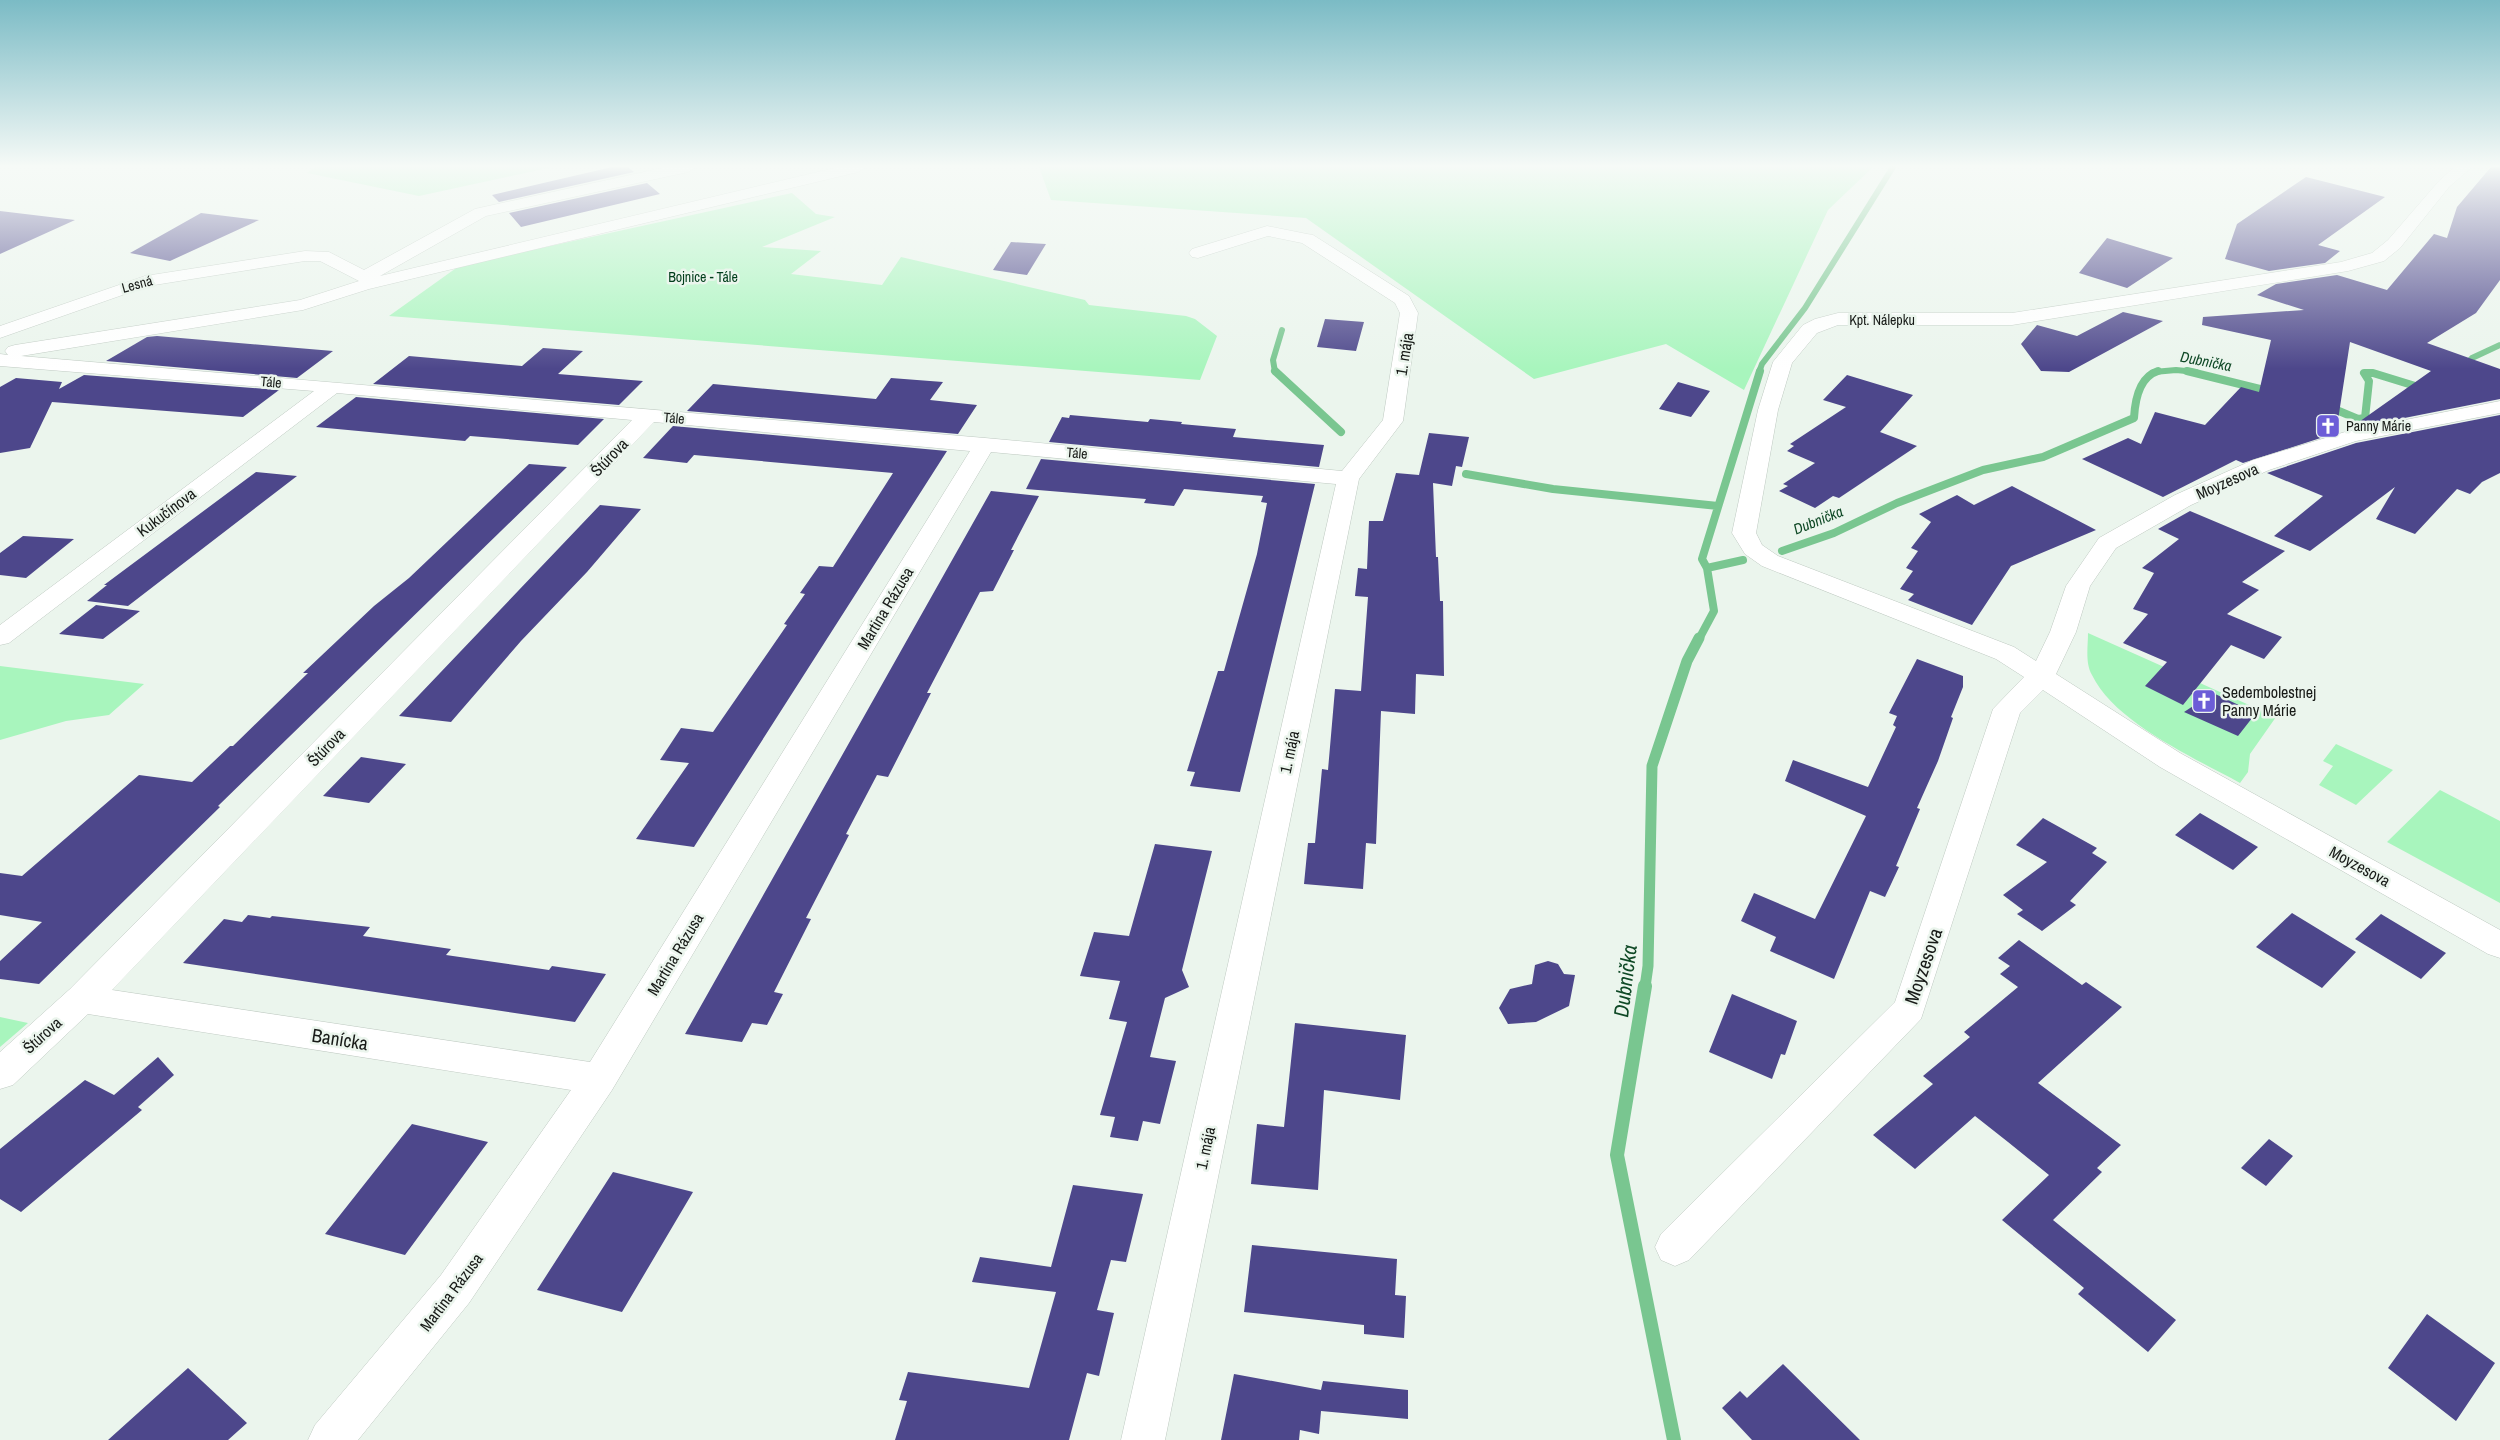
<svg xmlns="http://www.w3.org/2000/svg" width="2500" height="1440" viewBox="0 0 2500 1440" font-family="'Archivo Narrow',sans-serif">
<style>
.green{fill:#a8f5bd}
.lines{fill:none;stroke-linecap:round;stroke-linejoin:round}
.stream-far3{stroke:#79c690;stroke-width:6}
.stream-far2{stroke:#79c690;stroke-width:8}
.stream-far1{stroke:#79c690;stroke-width:11}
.stream{stroke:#79c690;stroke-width:14}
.building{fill:#4d478b}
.minor-casing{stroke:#bec9c1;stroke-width:1}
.minor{fill:#fff;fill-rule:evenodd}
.labels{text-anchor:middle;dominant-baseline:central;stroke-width:5;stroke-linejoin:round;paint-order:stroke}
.far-park-label{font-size:14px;fill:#003d1b;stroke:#ebf5ed}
.far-street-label{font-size:14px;fill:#171a17;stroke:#ebf5ed}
.far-poi-label{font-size:14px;fill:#171a17;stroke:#ebf5ed;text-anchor:start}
.far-water-label{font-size:15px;font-style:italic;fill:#0f4926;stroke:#ebf5ed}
.street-label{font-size:16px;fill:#171a17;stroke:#ebf5ed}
.poi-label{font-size:16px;fill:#171a17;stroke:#ebf5ed;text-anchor:start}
.near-street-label{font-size:19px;fill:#171a17;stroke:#ebf5ed}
.near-water-label{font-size:21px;font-style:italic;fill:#0f4926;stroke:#ebf5ed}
</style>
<rect width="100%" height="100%" fill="#ebf5ed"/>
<!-- green -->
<path class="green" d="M315,167h238l-134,29 -112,-23z
M1039,167h834l-45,43 -84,180 -78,-46 -132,35 -228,-161 -255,-18z
M792,193l24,21 19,3 -73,30 59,4 -30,23 91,11 19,-28 184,43 4,5 97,11 9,3 22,17 -17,44 -811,-64 70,-50z
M2088,633l188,84 -26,37 -2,18 -8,11c-45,-25 -125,-60 -148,-108 -7,-12 -4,-28 -4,-42z
M0,666l144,18 -35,31 -43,6 -66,19z
M2336,744l57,26 -37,35 -37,-20 14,-19 -10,-5z
M2440,790l60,31v82l-113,-61z
M0,1017l28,6 -28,24z"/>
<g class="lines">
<!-- stream-far3 -->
<path class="stream-far3" d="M2464,367l8,-9 28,-13
M1275,372l-2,-12 9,-30
M1759,372l3,-8 43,-56 88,-141
M2154,372l22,-2 20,2"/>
<!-- stream-far2 -->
<path class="stream-far2" d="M1275,371l66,61
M2187,371l85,21
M2327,406l31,13 7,-1 4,-37 -5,-8h9l52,16
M1466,474l87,15 165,17
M1782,551l52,-18 63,-30 86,-33 60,-13 91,-39c1,-18 5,-41 24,-47
M1707,568l36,-8
M1699,639l15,-28 -7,-43 -5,-9 58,-188"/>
<!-- stream-far1 -->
<path class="stream-far1" d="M1645,987l3,-21 4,-200 35,-105 12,-23"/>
<!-- stream -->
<path class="stream" d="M1645,986l-28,169 57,285"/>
</g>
<!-- building -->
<path class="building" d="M612,167h16l6,5 -135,30 -7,-7z
M2491,167h9v113l-24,33 -49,30 73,26v30l-151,30 82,-58 -81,-29 -14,91 -93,30 -7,-3 -73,37 -81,-38 46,-21 13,6 14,-32 50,13 36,-38 18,5 12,-52 -69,-15 1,-8 101,-7 -47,-15 19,-11 61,-9 50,15 47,-56 13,4 10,-31z
M2306,177l79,20 -67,48 22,6 -15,12 -56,8 -44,-12 12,-35z
M647,183l13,11 -139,33 -12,-14z
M0,211l75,9 -75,34z
M201,213l58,7 -89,41 -40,-8z
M2107,238l66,20 -46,30 -48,-15z
M1011,242l35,2 -19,31 -34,-5z
M2123,312l40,9 -94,51 -28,-1 -20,-27 16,-19 40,11z
M1325,319l39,3 -8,29 -39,-4z
M157,336l117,10 59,5 -36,27 -191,-17 41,-24z
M543,348l40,3 -25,23 85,7 -24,24 -246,-21 36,-28 113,10z
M84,375l195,15 -36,27 -191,-15 -22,46 -30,5v-66l16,-9 46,4 -3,7z
M1847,375l66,20 -33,37 37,14 -78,52 -6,-2 -18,12 -36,-17 9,-5 -5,-2 32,-21 -28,-12 7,-5 -4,-2 56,-37 -23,-7z
M891,378l52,4 -13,18 47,5 -19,29 -271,-23 26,-27 163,15z
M1678,382l32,9 -19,26 -32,-8z
M356,397l248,22 -26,26 -108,-9 -5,5 -149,-14z
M1070,415l78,7 2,-3 32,3 -1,2 55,5 -3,8 91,8 -5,22 -270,-25 13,-25 7,1z
M2500,415v58l-18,9 -12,12 -13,-5 -42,45 -39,-15 19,-32 -85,64 -36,-15 49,-40 -56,-23 89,-30z
M673,426l274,25 -253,396 -58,-8 53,-76 -29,-3 21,-32 32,4 74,-107 -3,-1 21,-30 -5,-1 19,-27 14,1 60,-94 -199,-18 -7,8 -44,-5z
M1429,433l40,4 -7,30 -6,-1 -4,20 -19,-3 3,74h2l2,44h3l1,75 -28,-2 -1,40 -34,-3 -5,133 -10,-1 -3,46 -59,-5 4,-41h7l7,-74 6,1 7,-81 26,2 7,-94 -13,-1 3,-28 9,1 2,-48h14l13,-48 23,2z
M1041,459l274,25 -75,308 -50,-6 5,-14 -8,-1 31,-100h6l33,-117 10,-51 -6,-1 2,-6 -79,-7 -10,17 -30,-3 2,-4 -120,-10z
M529,464l38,3 -349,339 2,1 -181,177 -39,-5v-18l42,-39 -42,-7v-42l22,3 117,-101 53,7 38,-36h3l75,-73h-5l71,-67 35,-28z
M256,472l41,4 -169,130 -41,-5 20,-16h-3z
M2012,486l84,44 -85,36 -39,59 -64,-25 6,-6 -14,-5 13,-18 -7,-3 12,-17 -7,-3 20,-26 -12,-8 38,-19 17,10z
M991,491l48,5 -28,54h3l-21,41 -13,1 -53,101h4l-43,84 -11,-2 -31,59 3,1 -43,83 5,1 -37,73 9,2 -16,31 -15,-2 -10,19 -57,-8z
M600,505l41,4 -54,63 -66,69 -70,81 -52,-6z
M2190,511l95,40 -43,31 17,8 -32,24 55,23 -18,22 -33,-14 -48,60 -38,-19 22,-24 -44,-19 25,-29 -15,-5 21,-36 -12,-5 37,-29 -21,-10z
M23,536l51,3 -48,39 -26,-3v-22z
M96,605l44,6 -37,28 -44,-5z
M1917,659l46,17v11l-12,30 2,1 -15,43 -21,47 3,1 -24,57 3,1 -14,30 -15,-6 -36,88 -64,-28 6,-14 -35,-16 13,-28 61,26 51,-103 -81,-35 8,-21 75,27 28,-60 -3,-2 4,-9 -8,-3z
M2213,693l43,20 -18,23 -54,-24z
M361,757l45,7 -37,39 -46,-7z
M2200,813l58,34 -25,23 -58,-35z
M2043,818l54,30 -5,5 15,9 -37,39 6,4 -34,26 -25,-17 6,-4 -20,-15 44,-33 -31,-17z
M1155,844l57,7 -30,119 7,17 -24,11 -15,59 26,4 -16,63 -17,-3 -5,20 -28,-4 5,-20 -15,-2 27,-93 -18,-3 11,-38 -40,-5 14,-44 35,4z
M2292,913l64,39 -34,36 -66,-41z
M2381,914l65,39 -25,26 -66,-40z
M248,915l22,3 2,-2 98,11 -7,9 88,13 -5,6 103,15 3,-4 54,8 -31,48 -392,-59 41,-44 18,3z
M2019,940l63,45 4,-3 36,25 -84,76 83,62 -24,23 5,4 -49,48 123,100 -28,32 -70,-58 6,-6 -82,-68 47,-45 -41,-33 -33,-26 -60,53 -42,-34 60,-51 -10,-8 47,-39 -6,-5 54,-45 -18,-13 10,-8 -12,-8z
M1548,961l10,3 6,10 11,1 -6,31 -33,16 -28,2 -9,-16 11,-19 22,-5 3,-19z
M1732,994l65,27 -12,34 -4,-1 -9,25 -63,-27z
M1295,1023l111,12 -6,65 -76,-10 -6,100 -67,-6 6,-60 27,3z
M158,1057l16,18 -36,32 4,3 -121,102 -21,-13v-50l85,-69 29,15z
M412,1124l76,18 -83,113 -80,-21z
M2269,1139l24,17 -27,30 -25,-18z
M613,1172l80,20 -71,120 -85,-22z
M1073,1185l70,9 -17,68 -15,-2 -14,50 17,3 -15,63 -12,-3 -18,67h-174l12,-39 -8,-1 9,-28 121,16 27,-96 -84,-10 8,-25 71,10z
M1252,1245l145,14 -2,36 11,1 -2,42 -40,-4v-9l-120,-13z
M2427,1314l68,49 -39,58 -68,-53z
M1783,1364l77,76h-108l-30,-32 18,-17 7,7z
M188,1368l59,55 -19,17h-120z
M1234,1374l87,16 2,-9 85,9v29l-87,-8 -2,23 -19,-4 -1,10h-78z"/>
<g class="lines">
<defs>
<path id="minor" d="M667,167h29l-8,5 -202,44 -106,60 459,-109h27l-8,5 -489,117 -66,21 -282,46 964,82 357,33 41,-51 17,-107 -5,-10 -93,-60 -34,-7 -70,22 -6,-1 -3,-4 3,-4 75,-23 40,8 6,1 96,61 9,17 -15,108 -44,58 -194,961h-44l215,-956 -345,-32 -379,638 -143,213 -111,137h-50l7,-15 126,-150 130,-185 -483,-76 -75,71 -13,4v-37l70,-63 562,-569 -295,-27 -328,250 -9,2v-20l314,-234 -314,-25v-12l8,1 -3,-4 3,-4 7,-2 285,-45 59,-19 -39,-20h-15l-157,25 -148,52v-12l145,-50 160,-25 24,1 35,18 111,-61zM654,422l316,29 -380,611 -478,-72z
M2455,167h17l-23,20 -49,61 -16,13 -36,10 -336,54h-174l-21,8 -25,30 -14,47 -22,123 6,12 16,11 236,91 22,14 14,-29 16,-46 33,-48 76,-43 78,-35 92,-28 155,-31v12l-144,28 -87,29 -78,35 -75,43 -26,38 -14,46 -20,42 124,79 320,177v28l-12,-4 -328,-187 -117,-77 -23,23 -99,306 -232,241 -14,6 -14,-6 -6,-13 6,-13 234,-232 98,-293 31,-32 -28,-18 -234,-93 -17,-12 -13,-21 26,-123 15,-48 30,-37 12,-6 23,-6h174l329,-51 31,-9 16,-13 51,-59z"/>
</defs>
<!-- minor casing -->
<use href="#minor" class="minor-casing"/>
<!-- minor -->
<use href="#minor" class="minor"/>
</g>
<!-- sky -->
<linearGradient id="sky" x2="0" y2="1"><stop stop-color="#7bbbc5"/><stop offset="0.45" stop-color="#f6faf7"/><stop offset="1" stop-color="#f6faf7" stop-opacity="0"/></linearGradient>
<rect width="2500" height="369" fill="url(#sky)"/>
<!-- icons -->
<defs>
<symbol id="church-square" viewBox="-11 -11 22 22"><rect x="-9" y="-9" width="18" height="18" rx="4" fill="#6c5dd7" stroke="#ebf5ed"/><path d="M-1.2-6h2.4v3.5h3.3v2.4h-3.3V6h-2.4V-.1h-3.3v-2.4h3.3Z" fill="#fff"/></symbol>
</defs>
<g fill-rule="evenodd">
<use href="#church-square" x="2314" y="412" width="28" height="28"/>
<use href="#church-square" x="2190" y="687" width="28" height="28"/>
</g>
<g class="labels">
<!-- far-park labels -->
<g class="far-park-label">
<text x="703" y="277">Bojnice - Tále</text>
</g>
<!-- far-street labels -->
<g class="far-street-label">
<text transform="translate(137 284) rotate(-15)">Lesná</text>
<text x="1882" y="320">Kpt. Nálepku</text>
<text transform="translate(271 382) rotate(5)">Tále</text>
<text transform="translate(674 418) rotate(5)">Tále</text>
<text transform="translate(1077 453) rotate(5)">Tále</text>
</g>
<!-- far-poi labels -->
<g class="far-poi-label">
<text x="2346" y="426">Panny Márie</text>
</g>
<!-- far-water labels -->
<g class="far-water-label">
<text transform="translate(2206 361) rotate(11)">Dubnička</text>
<text transform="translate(1818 520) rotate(-22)">Dubnička</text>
</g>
<!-- street labels -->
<g class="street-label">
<text transform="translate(1404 354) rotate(-81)">1. mája</text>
<text transform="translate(609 457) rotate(-46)">Štúrova</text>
<text transform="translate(2227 481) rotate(-24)">Moyzesova</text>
<text transform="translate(166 512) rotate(-37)">Kukučínova</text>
<text transform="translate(885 608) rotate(-59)">Martina Rázusa</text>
<text transform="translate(326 747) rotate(-46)">Štúrova</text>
<text transform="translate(1289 752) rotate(-78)">1. mája</text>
<text transform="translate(2360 866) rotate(29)">Moyzesova</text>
<text transform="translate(675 954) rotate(-59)">Martina Rázusa</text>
<text transform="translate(42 1035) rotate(-42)">Štúrova</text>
<text transform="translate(1205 1148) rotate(-78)">1. mája</text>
<text transform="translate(451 1292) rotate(-53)">Martina Rázusa</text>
</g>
<!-- poi labels -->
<g class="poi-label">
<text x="2222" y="692">Sedembolestnej<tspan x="2222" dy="18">Panny Márie</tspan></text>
</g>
<!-- near-street labels -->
<g class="near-street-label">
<text transform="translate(1923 966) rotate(-71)">Moyzesova</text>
<text transform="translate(340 1039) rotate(9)">Banícka</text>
</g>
<!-- near-water labels -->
<g class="near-water-label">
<text transform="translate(1625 981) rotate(-83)">Dubnička</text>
</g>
</g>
</svg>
